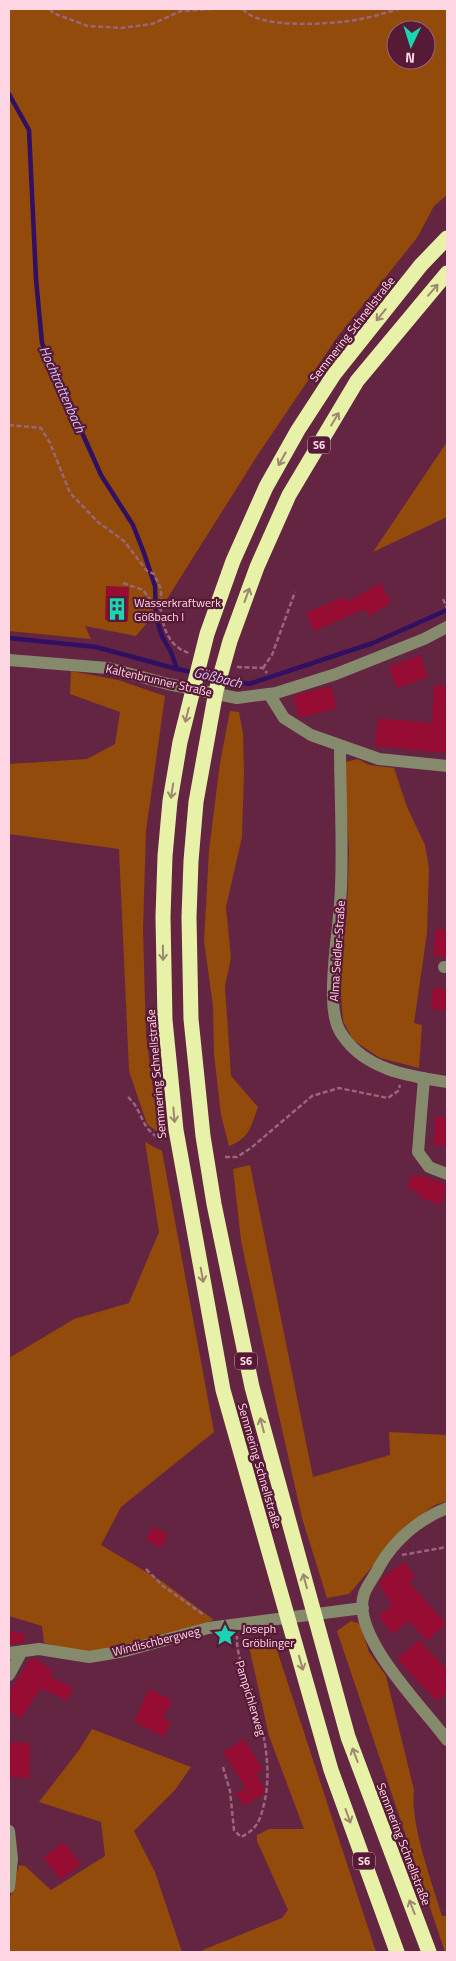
<svg xmlns="http://www.w3.org/2000/svg" width="456" height="1961" viewBox="0 0 456 1961" font-family="'Titillium Web',sans-serif">
<style>
.green{fill:#924b0a;fill-rule:evenodd}
.lines{fill:none;stroke-linecap:round;stroke-linejoin:round}
.stream{stroke:#310f62;stroke-width:4.5}
.building{fill:#960c32}
.path{stroke:#9b657c;stroke-width:2.5;stroke-dasharray:5 2.5;stroke-linecap:butt}
.minor{stroke:#858a6d;stroke-width:12}
.highway{stroke:#e7f1a8;stroke-width:15}
.oneway{stroke:#9f866f}
.labels{text-anchor:middle;dominant-baseline:central;stroke-width:4.5;stroke-linejoin:round;paint-order:stroke}
.shield{fill:#571a36;stroke:#cc9eb0;stroke-width:1}
.shield-label{font-size:11px;font-weight:bold;fill:#fed6e4}
.street-label{font-size:12px;fill:#fed6e4;stroke:#571a36}
.poi-label{font-size:12px;fill:#fed6e4;stroke:#571a36;text-anchor:start}
.water-label{font-size:14px;font-style:italic;fill:#cfc2fa;stroke:#571a36}
</style>
<rect width="100%" height="100%" fill="#632541"/>
<!-- green -->
<path class="green" d="M9,9h438v186l-13,11 -17,32 -79,98 -81,120 -90,143 -31,37 -51,-10 6,13 -82,-8zM396,30h30v30h-30z
M447,442v75l-74,35z
M71,671l47,9 47,16 -19,135 -3,98 3,107 13,97 -12,-9 -18,-53 -10,-222 -110,-15v-70l78,-5 28,-15 5,-32 -50,-18z
M230,711l9,1 4,21 1,40 -2,64 -16,70 5,51 -6,28 6,90 27,31c-7,19 -8,31 -29,39l-8,-31 -7,-61 -1,-48 -9,-65 5,-91 11,-87z
M358,759l11,6 25,3 13,39 18,38 4,23 -2,65 -13,90 8,2 -3,43 -39,-10 -27,-18 -10,-19 -3,-40 7,-70 2,-62 -4,-60 1,-27z
M145,1142l17,9 52,281 -93,75 -20,38 62,37 51,38 -81,24 -38,8 -26,-3 -25,-6 -2,-17 -33,-10v-258l65,-39 55,-16 30,-71z
M250,1165l63,312 77,-22 -1,-23 58,3v66l-12,4 -29,20 -18,19 -10,16 -29,34 -22,4 -25,-80 -25,-111 -36,-166 -8,-72z
M351,1621l9,3 9,28 17,24 28,114c-4,35 18,92 28,126h5v36h-2l-108,-321z
M273,1638l103,314h-178l84,-34 6,-8 -31,-69v-6l12,-6h35l-35,-93 -21,-94z
M92,1729l99,38 -16,23 -41,41 21,41 27,80h-173v-50l10,-37 6,1 26,24 54,-34 -4,-34 -62,-20 40,-52z"/>
<g class="lines">
<!-- stream -->
<path class="stream" d="M9,94l20,36 7,149 6,64 59,132 32,50 11,28 11,33 1,31 6,19 9,16 6,17
M9,638l87,9 81,22 72,15 124,-41 74,-33"/>
</g>
<!-- building -->
<path class="building" d="M380,583l11,20 -22,13 -4,-7 -51,22 -8,-18 39,-17 2,6z
M106,586l23,1 -1,34 -23,-1z
M420,655l8,22 -31,11 -8,-21z
M434,685l13,1v67l-72,-7 3,-28 54,5z
M331,686l6,22 -38,10 -6,-22z
M436,929l11,1v27l-14,-1z
M433,988l14,1v22l-16,-2z
M435,1117h12v29h-13z
M411,1175l12,1 24,9 -6,20 -24,-9 2,-5 -11,-1z
M153,1527l15,8 -7,13 -15,-9z
M405,1562l10,16 -6,4 37,42 -19,17 -18,-20 -16,13 -15,-18 14,-11 -13,-21 4,-7z
M9,1631l17,3 -2,9 -15,1z
M419,1640l28,30v21l-10,10 -40,-42z
M31,1658h3l19,13 -4,5 24,12 -6,13 -26,-13 -20,31 -12,-8v-19z
M149,1689l23,11 -9,19 8,3 -7,15 -30,-15z
M244,1739l19,31 -7,4 10,18 -22,14 -8,-13 10,-5 -23,-36z
M9,1742l21,1 -1,35 -20,-1z
M63,1842l18,22 -20,16 -18,-22z"/>
<g class="lines">
<!-- path -->
<path class="path" d="M50,9l3,4 35,13 33,2 31,-4 29,-13 32,-2
M243,9c15,20 82,15 106,12 16,-2 33,-7 49,-12
M9,425l32,3 9,15 20,50 28,29 26,19 23,30 7,3 7,15v21
M123,583l20,7 13,17 5,3c2,18 8,37 28,43
M443,599l4,9
M237,667l26,1 4,5
M263,668l9,-13 23,-63
M128,1097c17,16 10,30 34,43
M225,1157h12l14,-9 61,-52 27,-8 49,10 10,-7 2,-6
M402,1555l45,-8
M146,1569l17,17 41,29
M223,1767l7,24 4,39 7,7c16,-8 19,-16 23,-33 9,-36 -1,-79 -13,-113 -6,-19 -15,-36 -14,-55"/>
<!-- minor -->
<path class="minor" d="M9,660l99,8 60,16 69,14 39,-5 60,-19 88,-35 23,-12
M269,694l15,24 27,17 68,24 68,7
M340,746c0,47 3,94 1,141 -1,36 -9,73 -8,109 0,13 2,30 10,40 23,34 66,40 104,46
M444,967h3
M424,1078l-6,74 11,15 18,7
M447,1508c-28,11 -53,32 -68,59 -4,9 -12,18 -15,27 -14,42 60,114 83,146
M9,1653l30,-4 50,8 36,-6 83,-23 155,-20
M9,1675l13,-24
M9,1831l3,28 -3,28"/>
<!-- highway -->
<path class="highway" d="M397,1952l-66,-182 -108,-380 -47,-260 -11,-110 -2,-103 2,-61 5,-55 10,-59 27,-108 26,-73 33,-74 32,-57 37,-57 86,-108 26,-27
M429,1952l-81,-215 -96,-350 -38,-183 -11,-68 -12,-117 -2,-102 2,-56 5,-59 20,-111 14,-50 27,-74 32,-72 68,-114 90,-108"/>
</g>
<!-- one-way arrows -->
<defs><path id="oneway-shaft" d="M-6 0H5M1.5-3L5.5 0L1.5 3" fill="none" stroke-width="1.6" stroke-linecap="round" stroke-linejoin="round" transform="scale(1.25)"/></defs>
<g class="oneway">
<use href="#oneway-shaft" transform="translate(433 290) rotate(-49)"/>
<use href="#oneway-shaft" transform="translate(381 315) rotate(129)"/>
<use href="#oneway-shaft" transform="translate(335 419) rotate(-59)"/>
<use href="#oneway-shaft" transform="translate(282 459) rotate(119)"/>
<use href="#oneway-shaft" transform="translate(247 595) rotate(-70)"/>
<use href="#oneway-shaft" transform="translate(187 715) rotate(104)"/>
<use href="#oneway-shaft" transform="translate(172 791) rotate(99)"/>
<use href="#oneway-shaft" transform="translate(163 953) rotate(89)"/>
<use href="#oneway-shaft" transform="translate(174 1115) rotate(85)"/>
<use href="#oneway-shaft" transform="translate(202 1275) rotate(80)"/>
<use href="#oneway-shaft" transform="translate(262 1425) rotate(-105)"/>
<use href="#oneway-shaft" transform="translate(305 1581) rotate(-105)"/>
<use href="#oneway-shaft" transform="translate(301 1663) rotate(74)"/>
<use href="#oneway-shaft" transform="translate(355 1755) rotate(-111)"/>
<use href="#oneway-shaft" transform="translate(348 1816) rotate(70)"/>
<use href="#oneway-shaft" transform="translate(412 1907) rotate(-111)"/>
</g>
<!-- icons -->
<defs>
<symbol id="building-bare" viewBox="-9 -9 18 18"><path d="M-4-6H4V6H1V3H-1V6H-4ZM-2.5-4.3h1.7v1.8h-1.7ZM.8-4.3h1.7v1.8H.8ZM-2.5-1h1.7V.8h-1.7ZM.8-1h1.7V.8H.8Z" fill="#19d5b2" stroke="#571a36" stroke-width="2.5" paint-order="stroke"/></symbol>
<symbol id="sight-bare" viewBox="-9 -9 18 18"><path d="M0-6L1.8-2.2L6-1.7L2.9 1.2L3.7 5.4L0 3.3L-3.7 5.4L-2.9 1.2L-6-1.7L-1.8-2.2Z" fill="#19d5b2" stroke="#571a36" stroke-width="2.5" paint-order="stroke"/></symbol>
</defs>
<g fill-rule="evenodd">
<use href="#building-bare" x="101" y="593" width="32" height="32"/>
<use href="#sight-bare" x="209" y="1619" width="32" height="32"/>
</g>
<g class="labels">
<!-- shield labels -->
<g class="shield">
<rect x="308" y="436.5" width="22" height="17" rx="4"/>
<rect x="235" y="1352.5" width="22" height="17" rx="4"/>
<rect x="353" y="1852.5" width="22" height="17" rx="4"/>
</g>
<g class="shield-label">
<text x="319" y="445">S6</text>
<text x="246" y="1361">S6</text>
<text x="364" y="1861">S6</text>
</g>
<!-- street labels -->
<g class="street-label">
<text transform="translate(352 329) rotate(-52)">Semmering Schnellstraße</text>
<text transform="translate(159 680) rotate(13)">Kaltenbrunner Straße</text>
<text transform="translate(337 951) rotate(-86)">Alma Seidler-Straße</text>
<text transform="translate(156 1074) rotate(-95)">Semmering Schnellstraße</text>
<text transform="translate(260 1466) rotate(74)">Semmering Schnellstraße</text>
<text transform="translate(156 1641) rotate(-14)">Windischbergweg</text>
<text transform="translate(251 1698) rotate(73)">Pampichlerweg</text>
<text transform="translate(404 1844) rotate(69)">Semmering Schnellstraße</text>
</g>
<!-- poi labels -->
<g class="poi-label">
<text x="134" y="602">Wasserkraftwerk<tspan x="134" dy="14">Gößbach I</tspan></text>
<text x="242" y="1628">Joseph<tspan x="242" dy="14">Gröblinger</tspan></text>
</g>
<!-- water labels -->
<g class="water-label">
<text transform="translate(63 389) rotate(66)">Hochtrattenbach</text>
<text transform="translate(218 677) rotate(14)">Gößbach</text>
</g>
</g>
<!-- border -->
<rect width="456" height="1961" fill="none" stroke="#fed6e4" stroke-width="20"/>
<!-- north arrow -->
<g transform="translate(411 45) rotate(184)"><circle r="24" fill="#571a36" stroke="#9a657c"/>
<path d="M0-4L9 19L0 12L-9 19Z" fill="#19d5b2"/>
<text y="-8" font-size="14" font-weight="bold" text-anchor="middle" fill="#fed6e4">N</text>
</g>
</svg>
